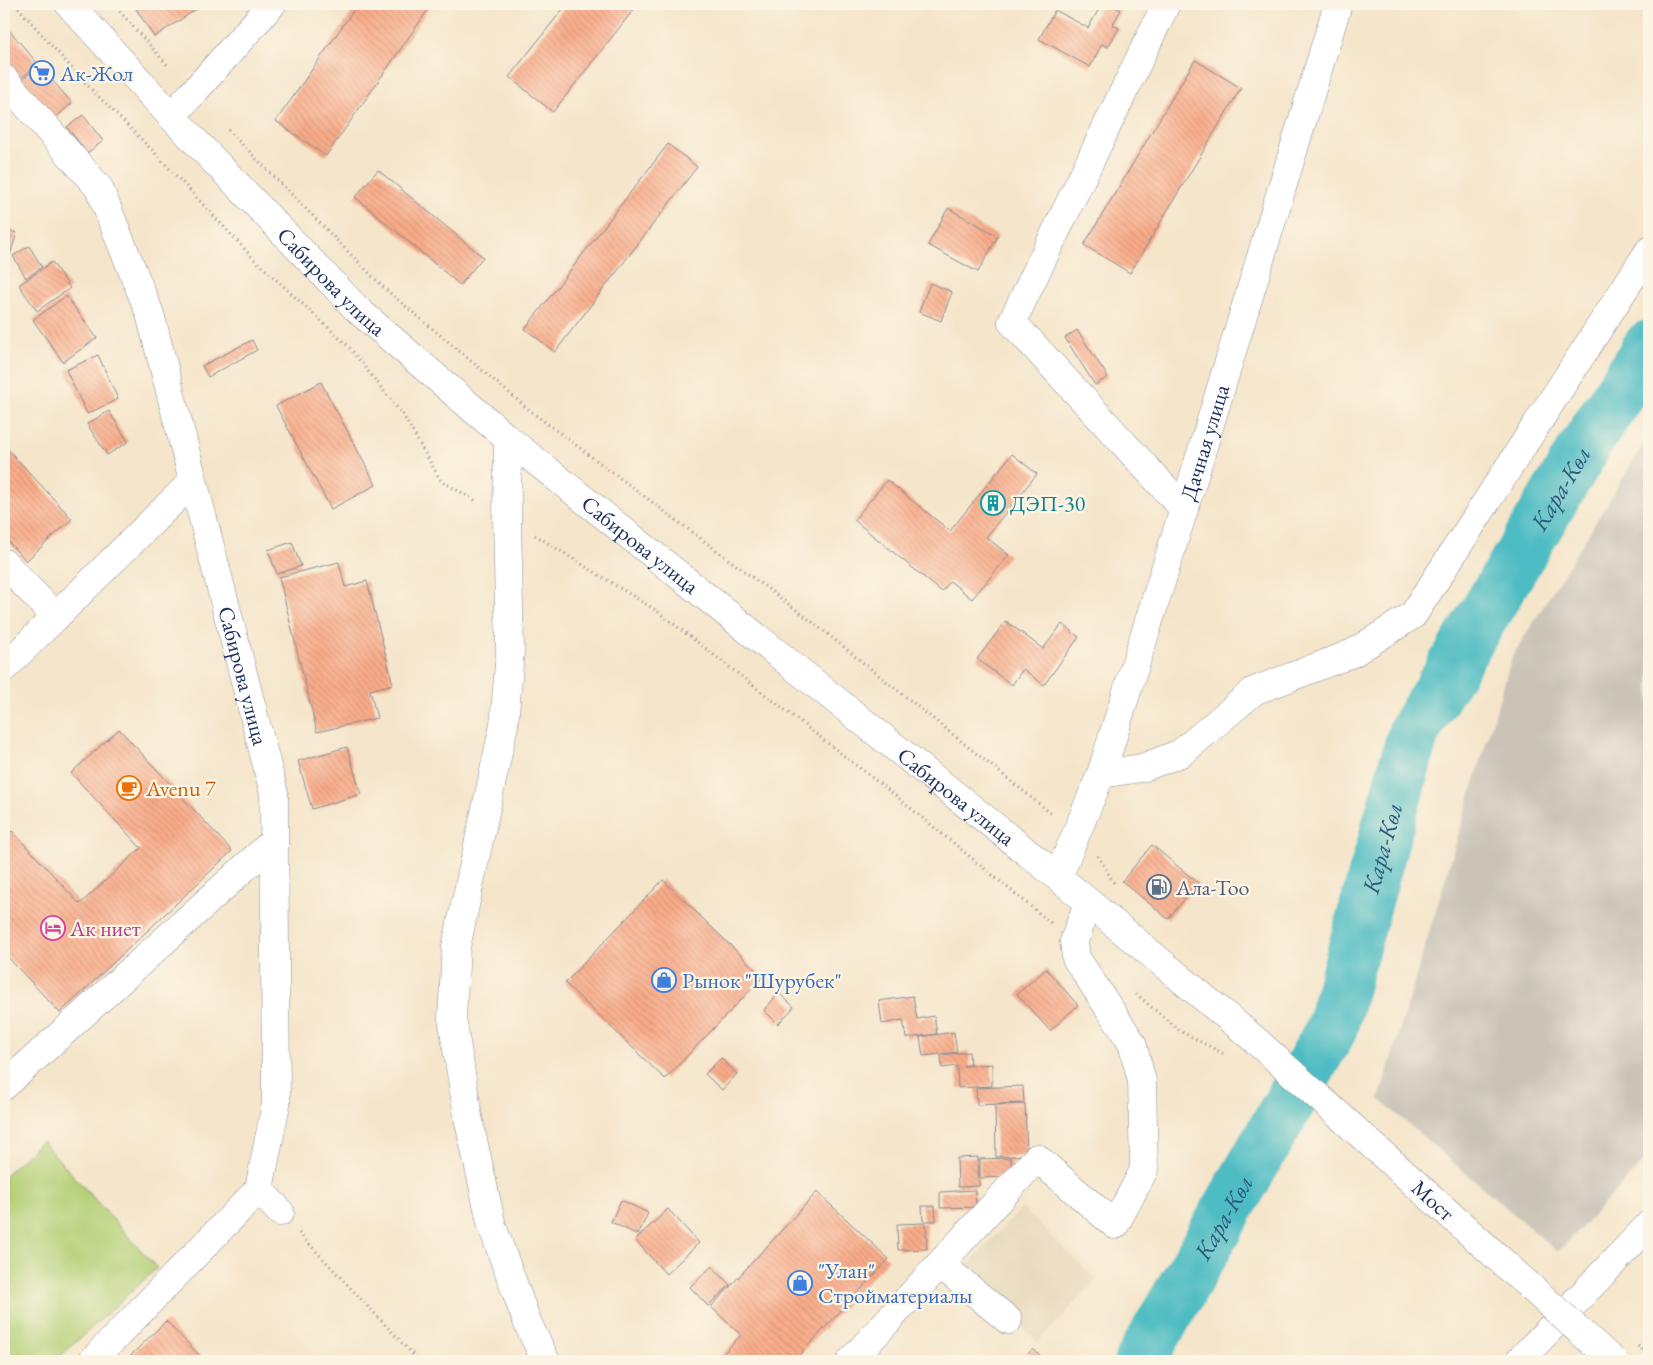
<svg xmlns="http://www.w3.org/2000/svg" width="1653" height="1365" viewBox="0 0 1653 1365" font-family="'EB Garamond',serif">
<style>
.built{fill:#e5d6b8}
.industrial{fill:#c9c3b8}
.grass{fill:#b2cf75;stroke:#667f6a}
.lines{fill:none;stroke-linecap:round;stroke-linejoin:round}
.river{stroke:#4dbcc3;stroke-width:52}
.building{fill:url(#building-back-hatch)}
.minor-casing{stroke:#888a94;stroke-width:29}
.major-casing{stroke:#888a94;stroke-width:29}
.highway-casing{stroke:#888a94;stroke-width:29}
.path{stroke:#888a94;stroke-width:3;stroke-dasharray:1 4;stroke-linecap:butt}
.minor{stroke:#fff;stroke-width:28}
.major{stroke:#fff;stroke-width:28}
.highway{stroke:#fff;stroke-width:28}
.highway-bridge-casing{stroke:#888a94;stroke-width:29;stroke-linecap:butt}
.path-bridge{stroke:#888a94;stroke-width:3;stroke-dasharray:1 4;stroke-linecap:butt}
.highway-bridge{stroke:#fff;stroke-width:28}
.labels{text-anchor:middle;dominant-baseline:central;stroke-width:4.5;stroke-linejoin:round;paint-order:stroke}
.shop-label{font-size:22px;fill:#366cbe;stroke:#fcf5e5;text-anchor:start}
.street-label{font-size:22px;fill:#1b2f5e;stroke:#fcf5e5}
.culture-label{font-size:22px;fill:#0d838f;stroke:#fcf5e5;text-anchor:start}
.food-label{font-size:22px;fill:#c56008;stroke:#fcf5e5;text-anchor:start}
.service-label{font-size:22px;fill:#4e5e75;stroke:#fcf5e5;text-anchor:start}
.hotel-label{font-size:22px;fill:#b23c85;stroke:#fcf5e5;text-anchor:start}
.water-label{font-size:24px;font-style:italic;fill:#2a597c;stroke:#fcf5e5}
</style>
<defs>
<pattern id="building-back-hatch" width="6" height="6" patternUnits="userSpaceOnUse" patternTransform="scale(1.25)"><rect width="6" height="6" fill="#f9ac89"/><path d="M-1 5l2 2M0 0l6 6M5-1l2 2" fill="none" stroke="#d59479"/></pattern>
</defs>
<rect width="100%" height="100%" fill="#fcf5e5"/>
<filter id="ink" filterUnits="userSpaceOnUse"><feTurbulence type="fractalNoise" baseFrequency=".02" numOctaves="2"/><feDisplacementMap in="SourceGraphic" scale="10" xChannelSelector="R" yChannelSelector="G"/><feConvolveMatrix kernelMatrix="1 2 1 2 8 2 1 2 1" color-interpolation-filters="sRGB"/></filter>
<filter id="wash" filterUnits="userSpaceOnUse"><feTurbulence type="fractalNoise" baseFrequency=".0096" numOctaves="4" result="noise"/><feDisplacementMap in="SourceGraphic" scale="20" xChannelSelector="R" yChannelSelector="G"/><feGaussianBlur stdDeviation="1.12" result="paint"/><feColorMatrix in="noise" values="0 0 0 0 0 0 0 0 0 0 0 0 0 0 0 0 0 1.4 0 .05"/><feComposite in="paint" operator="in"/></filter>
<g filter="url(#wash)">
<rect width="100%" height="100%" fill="#f5e5ca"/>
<!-- built -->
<path class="built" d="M1022,1208l75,72 -59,62 -76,-72z"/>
<!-- industrial -->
<path class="industrial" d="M1649,436v720l-91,96 -179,-153 133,-442z"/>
<!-- grass -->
<path class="grass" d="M42,1141l115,127 -102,93h-51v-185z"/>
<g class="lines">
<!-- river -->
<path class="river" id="s1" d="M1140,1361l191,-331 83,-299 173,-288 62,-97"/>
</g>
<g id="blocks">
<!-- building -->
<path class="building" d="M133,4h65l2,3 -46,30z
M358,4h74l-106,152 -50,-35z
M567,4h71l-85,108 -44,-35z
M1102,4h7l12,6 -9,15 7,3 -11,19 -6,-3 -12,23 -51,-28 16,-29 33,18z
M4,24l34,40 -21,18 -13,-15z
M1195,60l46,28 -111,185 -46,-28z
M39,65l33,38 -20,18 -33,-38z
M83,115l20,26 -16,12 -20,-26z
M668,144l29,23 -142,185 -30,-23z
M378,170l105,87 -23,28 -105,-88z
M948,208l50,28 -20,36 -50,-27z
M4,229l13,4 -8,25 -5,-2z
M29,246l13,21 -16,11 -13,-22z
M52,262l18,26 -33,23 -18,-26z
M930,283l22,9 -11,29 -22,-9z
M66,296l31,42 -34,24 -30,-42z
M1077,330l31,47 -13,8 -30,-47z
M252,340l5,10 -49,27 -6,-11z
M98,355l20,44 -31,15 -21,-44z
M321,382l55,103 -45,24 -55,-103z
M109,411l19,31 -21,13 -20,-31z
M4,445l68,74 -46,42 -22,-24z
M1012,454l25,20 -51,63 23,18 -37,44 -22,-18 -8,11 -88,-72 33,-40 63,51z
M292,542l9,24 -24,8 -9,-24z
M339,562l6,25 22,-6 26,103 -23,6 7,28 -60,14 -38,-155z
M1006,621l37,28 19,-25 17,13 -35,48 -21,-16 -11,16 -35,-26z
M119,729l113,122 -172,162 -56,-60v-115l8,-7 68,73 61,-56 -70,-75z
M347,747l14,47 -49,15 -14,-48z
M1152,845l46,38 -30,36 -46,-38z
M663,880l100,97 -98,102 -100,-96z
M1046,969l32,36 -28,26 -33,-37z
M779,993l15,14 -16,17 -14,-14z
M913,996l4,23 17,-3 3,18 -31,4 -3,-18 -21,4 -3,-23z
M954,1032l3,20 -34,4 -3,-19z
M969,1052l1,13 -7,1 29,-2v22l-34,2 -1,-22 -15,2 -1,-13z
M721,1058l16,16 -15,16 -17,-16z
M1023,1086l1,17 -47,2 -1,-17z
M1025,1104l2,51 -31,2 -1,-52z
M978,1157l1,29 -21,1 -1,-29z
M1011,1158l1,19 -32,1v-19z
M975,1190l1,17 -36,1v-16z
M817,1192l72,67 -95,102h-78l25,-26 -30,-28z
M621,1200l27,13 -10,22 -27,-13z
M922,1206h13l1,15h-13z
M668,1209l31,34 -33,31 -31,-34z
M926,1223l1,26 -29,1 -1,-26z
M712,1266l18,19 -22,21 -18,-19z
M166,1321l39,40h-80z
M1033,1349l13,12h-25z"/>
</g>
</g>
<g filter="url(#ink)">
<use href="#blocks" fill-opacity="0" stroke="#888a94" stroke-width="1"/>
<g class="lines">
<defs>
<g id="minor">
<path d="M1166,4l-154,318 172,187"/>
<path id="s2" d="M4,79l95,109 51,126 124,479 2,311 -17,85"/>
<path d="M171,116l21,-22 80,-90"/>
<path d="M4,563l52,54"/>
<path d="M4,668l189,-187"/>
<path d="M1101,774l41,-6 39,-15 73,-62 99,-38 60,-38 236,-364"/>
<path id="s3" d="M1058,877l43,-103 83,-265 154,-505"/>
<path d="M4,1086l270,-245"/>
<path d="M940,1264l68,56"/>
<path d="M92,1361l167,-172 21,23"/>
<path d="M851,1361l186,-203 78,67 29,-55 -2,-89 -10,-38 -56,-85 -2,-17 14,-38"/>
<path d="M1519,1361l130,-136"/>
</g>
<path id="major" d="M508,439l-1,79 3,134 -6,73 -48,222 -4,71 17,104 23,104 36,98 18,37"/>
<g id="highway">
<path id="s4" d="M69,4l102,112 188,195 149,128 550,438 196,162"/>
</g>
</defs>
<!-- minor casing -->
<use href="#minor" class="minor-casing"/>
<!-- major casing -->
<use href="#major" class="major-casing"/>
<!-- highway casing -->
<use href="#highway" class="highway-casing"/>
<!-- path -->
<path class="path" d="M15,4l69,78 69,69 100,107 95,88 55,69 38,66 37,21
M113,4l56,63
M228,130l156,158 149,125 282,211 238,191
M535,535l122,76 235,182 159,130
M1098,856l17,29
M1136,994l44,37 46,24
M299,1233l120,128"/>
<!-- minor -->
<use href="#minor" class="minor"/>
<!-- major -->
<use href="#major" class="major"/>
<!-- highway -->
<use href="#highway" class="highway"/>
<defs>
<g id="highway-bridge">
<path id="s5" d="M1254,1039l359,322"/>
</g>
</defs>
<!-- highway-bridge casing -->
<use href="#highway-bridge" class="highway-bridge-casing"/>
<!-- path-bridge -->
<path class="path-bridge" d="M1638,1346l11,9"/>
<!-- highway-bridge -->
<use href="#highway-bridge" class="highway-bridge"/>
</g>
</g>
<!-- icons -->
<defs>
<symbol id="supermarket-ring" viewBox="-11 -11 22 22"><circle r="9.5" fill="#fcf5e5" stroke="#3f7fe0" stroke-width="1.5"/><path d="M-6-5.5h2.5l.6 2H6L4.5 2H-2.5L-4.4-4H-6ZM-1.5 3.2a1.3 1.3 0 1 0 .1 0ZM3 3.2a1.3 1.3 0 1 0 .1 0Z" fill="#3f7fe0"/></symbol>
<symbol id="building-ring" viewBox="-11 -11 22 22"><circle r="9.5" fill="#fcf5e5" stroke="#0f9aa8" stroke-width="1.5"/><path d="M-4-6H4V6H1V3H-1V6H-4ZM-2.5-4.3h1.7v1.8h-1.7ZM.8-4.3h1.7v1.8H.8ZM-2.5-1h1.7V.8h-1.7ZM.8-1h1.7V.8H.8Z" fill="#0f9aa8"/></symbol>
<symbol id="cafe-ring" viewBox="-11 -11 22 22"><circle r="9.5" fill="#fcf5e5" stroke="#e8710a" stroke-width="1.5"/><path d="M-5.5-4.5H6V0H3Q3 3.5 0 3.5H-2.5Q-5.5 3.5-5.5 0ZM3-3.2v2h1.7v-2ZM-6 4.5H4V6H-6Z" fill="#e8710a"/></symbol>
<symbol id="fuel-ring" viewBox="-11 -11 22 22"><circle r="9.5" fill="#fcf5e5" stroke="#5c6f8a" stroke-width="1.5"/><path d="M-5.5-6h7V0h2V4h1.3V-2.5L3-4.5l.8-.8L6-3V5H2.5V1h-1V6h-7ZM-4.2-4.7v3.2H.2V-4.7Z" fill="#5c6f8a"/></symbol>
<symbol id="hotel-ring" viewBox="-11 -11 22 22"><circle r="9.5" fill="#fcf5e5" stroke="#d1479c" stroke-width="1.5"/><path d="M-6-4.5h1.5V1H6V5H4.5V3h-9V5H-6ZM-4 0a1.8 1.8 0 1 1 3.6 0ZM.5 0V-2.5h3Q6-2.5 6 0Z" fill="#d1479c"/></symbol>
<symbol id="shop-ring" viewBox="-11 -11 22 22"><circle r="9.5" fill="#fcf5e5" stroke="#3f7fe0" stroke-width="1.5"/><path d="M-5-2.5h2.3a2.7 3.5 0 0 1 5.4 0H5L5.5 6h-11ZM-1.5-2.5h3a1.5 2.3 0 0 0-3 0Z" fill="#3f7fe0"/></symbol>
</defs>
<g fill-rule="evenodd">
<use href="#supermarket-ring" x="28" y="59" width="28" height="28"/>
<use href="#building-ring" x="979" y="489" width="28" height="28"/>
<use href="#cafe-ring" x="115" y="774" width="28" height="28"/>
<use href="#fuel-ring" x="1145" y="873" width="28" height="28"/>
<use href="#hotel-ring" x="39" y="914" width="28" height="28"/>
<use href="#shop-ring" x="650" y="966" width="28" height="28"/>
<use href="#shop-ring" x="786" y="1269" width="28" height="28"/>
</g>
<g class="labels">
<!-- shop labels -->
<g class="shop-label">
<text x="60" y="73">Ак-Жол</text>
<text x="682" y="980">Рынок "Шурубек"</text>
<text x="818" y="1270">"Улан"<tspan x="818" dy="25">Стройматериалы</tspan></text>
</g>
<!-- street labels -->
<g class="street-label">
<text stroke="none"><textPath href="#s4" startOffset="382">Сабирова улица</textPath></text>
<text stroke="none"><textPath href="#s3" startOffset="459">Дачная улица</textPath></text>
<text stroke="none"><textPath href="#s4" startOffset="788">Сабирова улица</textPath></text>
<text stroke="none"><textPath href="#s2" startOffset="654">Сабирова улица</textPath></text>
<text stroke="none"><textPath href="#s4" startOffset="1192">Сабирова улица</textPath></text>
<text stroke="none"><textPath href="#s5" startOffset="241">Мост</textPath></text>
</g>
<!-- culture labels -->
<g class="culture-label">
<text x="1010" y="503">ДЭП-30</text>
</g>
<!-- food labels -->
<g class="food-label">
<text x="146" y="788">Avenu 7</text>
</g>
<!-- service labels -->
<g class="service-label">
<text x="1176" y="887">Ала-Тоо</text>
</g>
<!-- hotel labels -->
<g class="hotel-label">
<text x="70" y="928">Ак ниет</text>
</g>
<!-- water labels -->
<g class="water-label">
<text stroke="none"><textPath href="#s1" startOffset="976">Кара-Көл</textPath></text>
<text stroke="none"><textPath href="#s1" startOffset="571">Кара-Көл</textPath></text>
<text stroke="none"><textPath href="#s1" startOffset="166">Кара-Көл</textPath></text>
</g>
</g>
<!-- margin -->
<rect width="1653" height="1365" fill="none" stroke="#fcf5e5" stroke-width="20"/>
</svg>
